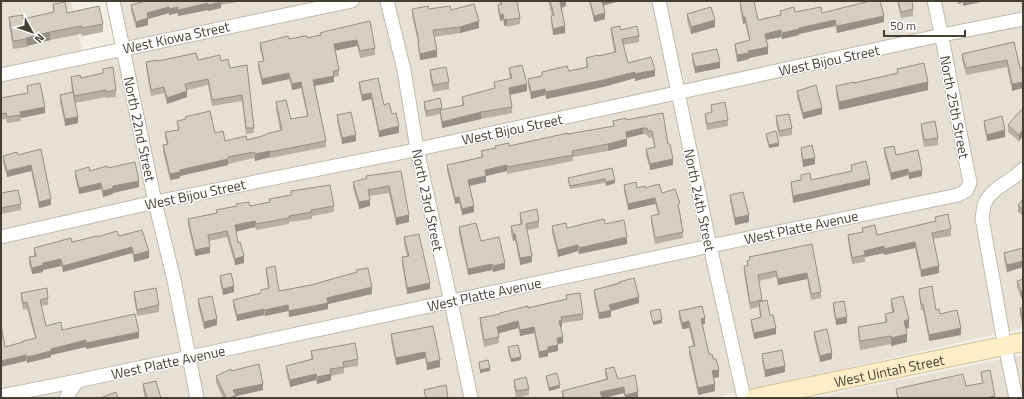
<svg xmlns="http://www.w3.org/2000/svg" width="1024" height="399" viewBox="0 0 1024 399" font-family="'Titillium Web',sans-serif">
<style>
.residential{fill:#e7e1d5}
.lines{fill:none;stroke-linecap:round;stroke-linejoin:round}
.minor-casing{stroke:#c1b9ad;stroke-width:15}
.secondary-casing{stroke:#d1c198;stroke-width:20}
.minor{stroke:#fff;stroke-width:13}
.secondary{stroke:#fdeec7;stroke-width:18}
.wall{fill:#b9b0a5}
.shaded-wall{fill:#969086}
.building{fill:#d7cdc0;stroke:#969086}
.labels{text-anchor:middle;dominant-baseline:central;stroke-width:3;stroke-linejoin:round;paint-order:stroke}
.street-label{font-size:14px;fill:#463f36;stroke:#fff}
</style>
<rect width="100%" height="100%" fill="#f3efe7"/>
<!-- residential -->
<path class="residential" d="M1,1h70l11,50 33,-8 -8,-42h916v327l-310,70h-712z
M1023,355v43h-212z"/>
<g class="lines">
<defs>
<path id="minor" d="M113,1l42,201 19,78 23,118
M387,1l17,69 13,79 34,153 20,96
M659,1l51,245 34,152
M1,75l351,-74
M1,237l154,-35 250,-50 537,-117 81,-16
M1,396l76,-15 633,-135 248,-51 9,-5 3,-8c-13,-60 -22,-121 -36,-181
M66,398l11,-17
M1016,398l-13,-62 -21,-118c1,-4 1,-11 3,-15 8,-17 27,-21 38,-34"/>
<g id="secondary">
<path id="s1" d="M755,398l268,-56"/>
</g>
</defs>
<!-- minor casing -->
<use href="#minor" class="minor-casing"/>
<!-- secondary casing -->
<use href="#secondary" class="secondary-casing"/>
<!-- minor -->
<use href="#minor" class="minor"/>
<!-- secondary -->
<use href="#secondary" class="secondary"/>
</g>
<!-- wall -->
<path class="wall" d="M146,1h97l-22,4v3l-13,3v-1l-30,6v-3l-9,2v-2l-21,6v6l-12,3 -5,-17v-6z
M500,1h17l3,17v6l-13,3v-2l-3,1 -1,-6 -3,1 -2,-10v-6h2z
M548,1h18v5l-4,2 3,25 -12,2 -2,-13v-6h1z
M589,1h31l-17,4 2,14 -11,3z
M897,1h15l1,8v7l-12,2z
M740,2l18,18 22,-5v-4l42,2 62,9 -47,11 -2,-7 -36,8v1l-17,4 -1,-2 -15,3 2,14 -19,4v1l-12,3 -2,-12v-6l14,-4 -4,-17 -2,1 -3,-16z
M53,4l14,9 36,11v8l-21,4 -1,-2 -31,6 -23,6v1l-14,2 -4,-24v-8l14,2 30,-7z
M412,9l39,1 28,18 -19,5 -26,4 3,20 -17,3 -2,-12v-6l-6,-26z
M687,14l28,13 -24,7 -4,-13z
M370,21l5,27v7l-15,3 -3,-12 -22,4 4,20v6l-5,1v5l-19,4 11,55v6l-56,11v-1l-15,4 -1,-3 -26,6v1l-48,11v2l-10,2 -7,-28v-7l4,-1 -2,-6v-6l13,-2 -1,-9 38,12 10,8 22,-1 19,-4v-2l14,-4 -4,-21v-7l15,17 16,-3 -6,-28 -9,2 -3,-11 -27,6 -4,-17v-6l5,-1 -3,-12v-6l29,-4 18,-1 13,-3v-2z
M611,28l10,2 18,6v6l-16,3 5,18 27,13 -20,5v-3l-32,9 -57,12 -1,-4 -14,4 -3,-13v-7l14,-3v-4l27,-1 17,-4v-9l12,-2 16,-4 -3,-18z
M1014,42l6,26 -8,23 -5,-24 -41,8 -4,-15v-6z
M692,54l28,14 -25,5 -3,-12z
M198,60l23,1 9,7 17,-3 7,63v5l-8,1 -4,-33 -30,5 -4,-21 -21,5v7l-20,7 -3,-11 -13,3 -5,-28v-6l12,-1z
M509,68l18,23 -17,4 2,12v6l-31,6 -39,9 -2,-14 -14,3 -2,-9v-6l18,6v2l20,-5v-8l32,-9v-6l16,-3 -1,-5z
M103,69l13,21v7l-10,1v-1l-31,6 3,20 -13,3 -5,-24v-7l12,-3 -1,-9v-6l10,1 22,-5z
M897,69l31,21 -89,20 -3,-16v-8l18,-3 43,-10z
M430,70l19,12v7l-16,3 -3,-15z
M359,82l25,23 8,9 7,19 -20,4 -8,-38 -9,2 -3,-13z
M27,86l18,27 -24,5v3l-14,2 -1,-4 -5,1v-22l26,-5z
M797,91l25,23 -19,5 -6,-22z
M711,105l17,15v6l-21,4 -2,-10v-6l6,-1z
M1023,111v25l-4,5 -11,-9v-7z
M663,113l5,31 5,21 -23,5 -4,-15v-6l8,-2 -2,-10 -4,1 -1,-3 -4,-1 -16,4v8l-19,5 -35,6v4l-66,13v-3l-21,5v6l-16,4 4,26 -12,3 -3,-12 -4,1 -8,-33v-6l34,-8v-6l14,-3v-2h14l104,-20v-5l13,-1z
M337,115l19,26 -14,3 -5,-23z
M776,116l16,12v7l-13,2 -3,-14z
M984,121l21,16 -18,4 -3,-14z
M921,124l17,14v7l-14,2 -3,-17z
M766,134l13,12 -10,2 -3,-11z
M801,148l14,16 -12,3 -2,-13z
M884,148l38,28 -13,3 -1,-4 -17,5 -7,-26z
M41,149l10,56 -12,3 -8,-37 -24,6 -4,-14v-7l15,-1z
M851,165l19,20 -77,18 -2,-15v-6l10,-2v-5l10,5 40,-8z
M108,168l31,19 -26,6v1l-10,3 -2,-8 -22,5 -4,-17v-6h15z
M612,168l3,15 -9,3 -1,-3 -35,6 -2,-8v-3z
M401,171l8,51 -13,3 -7,-32 -20,3 1,10 -11,3 -6,-21v-6z
M624,185l13,3h8l17,5 18,17 3,22v6l-28,6 -4,-22v-6l7,-2 -3,-10 -27,6 -4,-19z
M291,191l43,15v6l-22,4v3l-23,3v2l-33,6 -1,-3 -19,4 2,12 6,20 -9,2 -8,-28 -18,4 1,12 -15,3 -7,-31v-6l28,-6v-3l20,-4h14l19,-4v-3l22,-4z
M1,193l20,11v6l-20,4z
M730,195l19,27 -14,3 -5,-24z
M1023,199v17l-5,-4v-6z
M520,213l19,8v7l-12,2 5,32 -12,3 -5,-25 -2,1 -2,-8v-7l9,-2z
M935,217l16,12v7l-18,3 6,34 -18,4 -6,-29 -31,7v-2l-19,4v5l-13,2 -4,-23v-6l14,-3v-4l15,7 58,-14z
M605,224l22,20 -48,10 -1,-3 -20,6 -6,-24v-7l15,2z
M459,227l22,14 24,28 -12,3 -1,-2 -24,5 -9,-41z
M119,236l30,22 -15,4 -2,-9 -69,19 -2,-6 -18,4v2l-11,2 -3,-10v-7l5,-1v-8l63,-11z
M404,237l26,52 -23,5 -5,-30v-7l5,-1 -3,-12z
M812,244l9,48v6l-10,2 -4,-21 -29,6 -2,-8 -17,4 3,20 8,14 6,19 -22,5 -3,-13v-6l9,-2 -1,-11 -9,2 -6,-36v-7h3v-5l2,-1v-3z
M1023,248v19l-16,5 -3,-12v-7z
M266,268l13,23 32,-6 45,-12v-3l16,24 -44,10v5l-39,8 -1,-6 -23,5 -1,-1 -27,6 -4,-15v-6l28,-7v-3l7,-1 -2,-15z
M220,276l14,16 -11,3 -3,-13z
M1023,279l-2,19 -4,-11v-6z
M619,282l20,21 -28,8v6l-12,2 -5,-23v-6l25,-7z
M919,289l21,25 21,21 -32,6 -6,-31h-2l-2,-15z
M134,292l25,13v7l-22,4 -3,-17z
M21,293l27,5v7l-7,1 5,20 16,4 77,8 -53,11v-2l-35,8v2l-24,6 -1,-2 -21,-14 18,-4v-2l12,-3 -8,-29 -4,1 -2,-11z
M566,295l17,19v6l-21,3v4h-2l3,16 -5,1v7l-10,2v3l-9,2 -5,-25 -14,3 -2,-8 -20,5 1,10 -15,4 -4,-23v-6l86,-19z
M198,299l19,26 -13,4 -6,-24z
M891,299l18,29 -3,1 1,13 -16,4v-2l-31,6 -2,-15v-8l27,-5v-8l7,-1 -1,-6z
M833,303l14,20 -11,2 -3,-16z
M1020,308h3v21l-3,-14z
M679,311l26,13 -3,1 7,29 4,5 6,18 -5,1 1,13 -17,4 -9,-41v-7l4,-1 -4,-18 -7,1 -3,-11z
M433,326l7,41 -13,3 -2,-12 -29,7 -5,-24v-7z
M814,332l18,27 -12,3 -6,-24z
M508,347l13,13 -10,2 -3,-11z
M311,351l47,8v7l-14,2v5l-13,3v4l-14,4 -1,-4 -26,7 -4,-15v-6l25,-7z
M762,354l23,18 -20,5 -3,-16z
M605,369l13,10 20,19h-13l-1,-5 -20,5h-42v-7l44,-12 -1,-4z
M231,371l32,19 -27,6v2h-13l-7,-15v-7z
M981,372l14,24v2h-98l-1,-9 70,-3 16,-3z
M546,376l14,12 -11,3 -3,-12z
M514,380l15,9v6l-13,3 -2,-12z
M143,384l18,14h-16l-2,-8z"/>
<!-- shaded-wall -->
<path class="shaded-wall" d="M563,1h3v5l-6,2v-6z
M602,1h18l-18,5z
M958,1h4v2l-4,1z
M963,1h22l-22,5z
M221,2v6l-13,3v-6z
M208,3v7l-30,6v-6z
M169,7v6l-21,6v6l-12,3v-6l11,-9z
M178,7v6l-9,2v-6z
M605,13v6l-11,3v-6z
M503,14v6l-3,1v-6z
M884,16v6l-47,11v-7z
M743,17h2v6l-2,1z
M507,19v6l-3,1v-6z
M715,20v7l-24,7v-7z
M835,20v6l-36,8v1l-17,4v-6l17,-5z
M479,21v7l-19,5v-6z
M565,26v7l-12,2v-6z
M781,30v7l-16,3v-6z
M50,32v8l-23,6 -1,-8z
M357,40v6l-23,5v-7z
M768,47v7l-19,4v1l-12,3v-7l11,-4z
M437,50v7l-17,3v-6z
M720,62v6l-25,5v-6z
M655,70v6l-20,5v-7z
M635,72v6l-32,9 -57,12v-7z
M289,73v6l-27,6v-6z
M334,76v6l-21,4v-6z
M301,82v6l-9,2v-6z
M928,82v8l-89,20v-8z
M1023,82v6l-11,3v-7z
M527,84v7l-18,4v-7z
M545,89v6l-14,4v-7z
M187,91v6l-20,7v-6z
M371,93v6l-9,2v-6z
M45,107v6l-24,5 -1,-6z
M822,108v6l-19,5v-6z
M481,112v7l-39,9v-6z
M78,117v6l-13,3v-7z
M399,126v7l-20,4v-6z
M643,128v6l-17,4v-6z
M1005,130v7l-18,4v-6z
M1023,130v6l-4,5v-6z
M356,135v6l-14,3v-6z
M627,139v7l-19,5v-7z
M779,143v3l-10,2v-3z
M270,151v6l-15,4v-7z
M815,158v6l-12,3v-7z
M228,159v6l-48,11v2l-10,2v-6l10,-4z
M673,159v6l-23,5v-6z
M31,165v6l-24,6v-6z
M507,165v6l-21,5v6l-18,4v-6l17,-10z
M908,169v6l-17,5v-7z
M922,170v6l-13,3v-6z
M870,179v6l-77,18v-7z
M615,180v3l-9,3v-4z
M139,181v6l-26,6v1l-10,3v-6l10,-5z
M101,183v6l-22,5v-6z
M459,197v6l-4,1v-6z
M655,198v6l-27,6v-6z
M51,199v6l-12,3v-6z
M370,200v6l-11,3v-7z
M474,206v6l-12,3v-6z
M409,215v7l-13,3v-7z
M749,215v7l-14,3v-7z
M255,221v6l-20,5v-7z
M513,234h2v6l-2,1z
M627,237v7l-48,10v-6z
M915,242v6l-31,7v-6z
M578,245v6l-20,6v-7z
M884,246v7l-19,4 -1,-6z
M132,247v6l-69,19v-6z
M210,247v6l-15,3v-6z
M149,251v7l-15,4v-7z
M244,256v7l-9,2v-6z
M532,256v6l-12,3v-7z
M61,259v7l-18,4v2l-11,2v-6l11,-5z
M1023,261v6l-16,5v-7z
M505,263v6l-12,3v-6z
M492,264v6l-24,5v-6z
M939,266v7l-18,4v-7z
M807,273v6l-29,6v-6z
M430,283v6l-23,5v-6z
M234,286v6l-11,3v-6z
M372,287v7l-44,10v5l-39,8v-6l38,-13z
M1023,291v6l-2,1v-6z
M639,297v6l-28,8v6l-12,2v-6l10,-8z
M288,305v6l-23,5v-6z
M264,309v6l-27,6v-6z
M847,317v6l-11,2v-6z
M705,318v6l-4,1v-6z
M217,319v6l-13,4v-7z
M909,319v9l-5,1v-8z
M562,320v7h-3v-6z
M662,320v3l-9,2v-3z
M518,321v7l-21,6v-7z
M689,321v7l-7,1v-6z
M534,327v6l-14,3v-6z
M776,328v6l-22,5v-6z
M961,328v7l-32,6v-6z
M139,332v6l-53,11v-6z
M907,334v8l-16,4v-8z
M563,337v6l-6,1v-6z
M86,340v7l-35,8v2l-24,6v-6l24,-8z
M558,345v6l-10,2v3l-9,2v-6l9,-5z
M425,352v6l-29,7v-7z
M832,353v6l-12,3v-6z
M26,355v6l-25,6v-6z
M521,357v3l-10,2v-3z
M440,360v7l-13,3v-7z
M785,366v6l-20,5v-7z
M490,368v3l-10,2v-3z
M719,370v7l-7,1v-7z
M316,374v6l-26,7v-7z
M331,374v6l-14,4v-7z
M263,384v6l-27,6v2h-6l3,-8z
M715,384v7l-17,4v-7z
M560,385v3l-11,3v-3z
M624,387v6l-20,5h-4v-6z
M638,392v6h-13v-3z"/>
<!-- building -->
<path class="building" d="M146,1h74l1,1 -13,3v-2l-30,7v-3l-9,2v-2l-22,6 1,5 -12,4 -5,-17z
M501,1h16l3,17 -13,2v-1l-3,1 -1,-6 -3,1 -2,-10 4,-1z
M550,1h13l-3,1 5,24 -12,3 -2,-13 3,-1z
M590,1h12l3,12 -11,3z
M743,1h11l4,19 23,-5 -1,-4 14,-4 1,5 26,-5 1,6 48,-12h10l4,15 -47,10 -2,-6 -36,8v1l-17,4 -1,-3 -16,4 3,13 -20,4 1,2 -12,2 -2,-11 15,-4 -5,-23h-2l-3,-15z
M898,1h14l1,8 -12,3z
M65,2l2,11 32,-7 4,18 -21,4 -1,-2 -31,6 -24,6 1,1 -14,2 -4,-24 14,-2v4l31,-7 -1,-8z
M474,4l5,17 -19,6 -27,3 4,20 -17,4 -2,-12h1l-7,-33 16,-3 1,3 21,-3 1,4z
M711,7l4,13 -24,7 -4,-13z
M370,21l5,27 -15,3 -3,-11 -23,4 5,26 -6,1 1,5 -21,4 13,61 -56,11v-1l-15,3 -1,-2 -26,5v2l-48,11v2l-10,2 -7,-29 5,-1 -3,-12 14,-2 -2,-9 9,-2 -1,-2 25,-6 5,22 8,-2 2,10 21,-5 1,4 19,-5v-1l16,-4 -6,-28 10,-2 5,19 17,-3 -7,-34 -9,2 -3,-11 -27,6 -4,-17 6,-1 -4,-18 28,-7 1,3 16,-3h2v2l14,-3 -1,-2 7,-2z
M620,26l1,4 16,-4 2,10 -17,3 6,24 23,-6 4,13 -20,4v-2l-32,8 -57,12 -1,-3 -14,3 -3,-13 14,-3v-4l25,-6 2,5 19,-4 -2,-9 12,-3v1l18,-4 -5,-24z
M1014,42l6,26h2l1,14 -11,2 -5,-24 -41,8 -4,-14z
M717,49l3,13 -25,5 -3,-13z
M196,53l2,7 22,-5 1,6 7,-2 2,9 17,-3 7,63h-8l-4,-33 -30,5 -4,-21 -23,5 2,7 -20,7 -3,-11 -13,3 -5,-28 12,-2v1z
M924,63l4,19 -89,20 -3,-16 18,-4v1l44,-10 -1,-4z
M522,65l5,19 -18,4 3,19 -31,5 -39,10 -2,-12 24,-5 -2,-8 33,-9 -1,-6 18,-4 -3,-10z
M113,67l3,23 -10,2v-2l-32,6 -3,-19 9,-2 1,3 22,-5v-4z
M446,67l3,15 -16,3 -3,-15z
M378,78l6,27 5,-2 3,11 4,-1 3,13 -20,5 -8,-38 -9,2 -3,-13z
M40,83l5,24 -25,5 1,3 -14,2 -1,-4 -5,1v-16l27,-5 -1,-7z
M816,85l6,23 -19,5 -6,-22z
M73,92l5,25 -13,2 -5,-24z
M440,98l2,10 -16,3 -2,-9z
M725,102l3,18 -21,4 -2,-10 7,-2 -1,-7z
M1021,110l2,1v19l-4,5 -11,-10z
M351,112l5,23 -14,3 -5,-23z
M663,113l5,31h2l3,15 -23,5 -4,-15 9,-2 -3,-16h-4l-1,-3h-4l-17,4 1,7 -19,5 -36,7 1,4 -66,12v-2l-22,5 1,6 -18,4 6,26 -12,3 -3,-12 -4,1 -8,-33 36,-8 -2,-6 15,-3 -1,-2 14,-3v3l59,-13v1l46,-8 -1,-5 13,-3v2z
M789,114l3,14 -13,3 -3,-15z
M1002,116l3,14 -18,5 -3,-14z
M935,121l3,17 -14,2 -3,-16z
M776,131l3,12 -10,2 -3,-11z
M812,145l3,13 -12,2 -2,-12z
M894,146l2,9 22,-5 4,20 -13,3 -1,-4 -17,4 -7,-25z
M41,149l10,50 -12,3 -8,-37 -24,6 -4,-15 14,-4 1,3z
M866,161l4,18 -77,17 -2,-14 10,-2v-5l9,-2 1,7 41,-9 -1,-6z
M135,162l4,19 -26,5v2l-10,3 -2,-8 -22,5 -4,-17 14,-4 1,4 17,-5 1,2z
M612,168l3,12 -9,2 -1,-3 -35,7 -2,-8z
M401,171l8,44 -13,3 -7,-32 -21,4 2,10 -11,2 -6,-20 14,-4 -1,-2z
M636,182l1,6 8,-2v2l14,-4 3,9 13,-4 5,14 -2,1 5,28 -28,6 -4,-22 8,-2 -4,-16 -27,6 -4,-19z
M330,185l4,21 -23,4 1,2 -23,4v2l-33,6 -1,-3 -20,4 3,18 2,-1 4,14 -9,3 -8,-28 -19,4 2,12 -15,3 -7,-31 29,-6 -1,-3 21,-4 -1,-2 13,-2 1,4 20,-4 -1,-3 22,-4v-4z
M18,190l3,14 -20,4v-15z
M743,192l6,23 -14,3 -5,-23z
M1023,199v10l-5,-3z
M537,209l2,12 -13,3 6,32 -12,2 -5,-24h-2l-2,-8 11,-2 -2,-11z
M948,214l3,15 -19,4 7,33 -18,4 -6,-28 -31,7v-3l-20,5 1,4 -13,3 -4,-23 15,-3 -1,-4 13,-3 2,10 59,-14 -1,-4z
M604,219l1,5 19,-4 3,17 -48,11 -1,-3 -20,5 -6,-24 14,-3 1,5z
M476,223l5,18 18,-4 6,26 -12,3 -1,-2 -24,5 -9,-42z
M142,230l7,21 -15,4 -2,-8 -69,19 -2,-7 -18,4v2l-11,3 -3,-11 7,-1 -2,-8 37,-10 1,4 25,-6v1l20,-6 2,5z
M419,234l11,49 -23,5 -5,-31 7,-1 -5,-19z
M812,244l9,48 -10,2 -4,-21 -29,6 -2,-8 -18,4 4,25 -12,3 -6,-37h4l-1,-5 3,-1 -1,-3z
M1023,248v13l-16,4 -3,-12z
M275,266l4,25 32,-6 46,-13 -1,-2 12,-2 4,19 -45,11 1,5 -39,8 -1,-6 -23,5 -1,-1 -27,6 -4,-15 28,-7v-3l8,-2 -3,-20z
M231,273l3,13 -11,3 -3,-13z
M634,278l5,19 -30,8 2,5 -12,3 -5,-23 26,-7 -1,-1z
M1023,279v12l-2,1 -4,-11z
M932,286l4,24 3,-1 1,5 17,-4 4,18 -32,7 -6,-31h-2l-2,-15z
M47,288l1,10 -8,2 6,26 15,-4 1,8 73,-16 4,18 -53,11v-3l-35,9v2l-24,6 -1,-2 -25,6v-37l4,23 18,-5v-1l13,-3 -9,-36 -4,1 -2,-10z
M156,288l3,17 -22,5 -3,-18z
M580,293l3,21 -22,3 1,3 -3,1 4,16 -6,1 1,7 -10,2v3l-9,2 -5,-25 -14,3 -2,-9 -21,6 2,10 -15,3 -4,-22 20,-4v-1l28,-7v2l39,-9 -1,-4z
M212,296l5,23 -13,3 -6,-23z
M903,296l6,23 -5,2 3,13 -16,4v-2l-31,5 -2,-14 29,-5 -2,-8 9,-2 -3,-13z
M767,300l3,15h3l3,13 -22,5 -3,-13 10,-3 -2,-15z
M844,301l3,16 -11,2 -3,-16z
M702,306l3,12 -4,1 8,35h3l1,5h3l3,11 -7,1 3,13 -17,4 -9,-41 6,-1 -6,-25 -7,2 -3,-12z
M1020,308h3v14z
M660,309l2,11 -9,2 -3,-11z
M433,326l7,34 -13,3 -2,-11 -29,6 -5,-24z
M827,329l5,24 -12,3 -6,-24z
M355,343l3,16 -15,3 1,5 -14,2 1,5 -14,3 -1,-3 -26,6 -4,-14 27,-7 -2,-8z
M518,345l3,12 -10,2 -3,-12z
M782,350l3,16 -20,4 -3,-16z
M488,360l2,8 -10,2 -1,-8z
M259,364l4,20 -30,6 3,5 -6,3h-4l-10,-22 15,-7v2z
M614,367l4,12 17,-4 3,17 -13,3 -1,-8 -24,5 2,6h-38l-2,-7 46,-12 -3,-10z
M990,370l5,26 -10,2h-87l-2,-9 67,-15 3,12 17,-3 -2,-11z
M557,373l3,12 -11,3 -3,-12z
M526,377l3,12 -13,2 -2,-11z
M156,381l5,17h-14l-4,-14z
M446,385l2,13h-22l-2,-8z
M116,392l2,6h-15v-1z"/>
<g class="labels">
<!-- street labels -->
<g class="street-label">
<text transform="translate(176 37) rotate(-12)">West Kiowa Street</text>
<text transform="translate(829 60) rotate(-12)">West Bijou Street</text>
<text transform="translate(955 107) rotate(79)">North 25th Street</text>
<text transform="translate(140 129) rotate(78)">North 22nd Street</text>
<text transform="translate(512 129) rotate(-12)">West Bijou Street</text>
<text transform="translate(195 194) rotate(-12)">West Bijou Street</text>
<text transform="translate(428 200) rotate(78)">North 23rd Street</text>
<text transform="translate(700 200) rotate(78)">North 24th Street</text>
<text transform="translate(801 227) rotate(-12)">West Platte Avenue</text>
<text transform="translate(484 294) rotate(-12)">West Platte Avenue</text>
<text transform="translate(168 362) rotate(-12)">West Platte Avenue</text>
<text stroke="none"><textPath href="#s1" startOffset="137">West Uintah Street</textPath></text>
</g>
</g>
<!-- border -->
<rect width="1024" height="399" fill="none" stroke="#463f36" stroke-width="4"/>
<!-- north arrow -->
<g transform="translate(32 32) rotate(130)" stroke="#ffffff" stroke-width="3" paint-order="stroke">
<path d="M0-3L7 15L0 10L-7 15Z" fill="#463f36"/>
<text y="-6" font-size="11" font-weight="bold" text-anchor="middle" fill="#463f36">N</text>
</g>
<!-- scale -->
<path d="M884 30v6h81v-6" fill="none" stroke="#463f36" stroke-width="2"/>
<text x="890" y="30" font-size="12" fill="#463f36" stroke="#ffffff" stroke-width="3" paint-order="stroke">50 m</text>
</svg>
